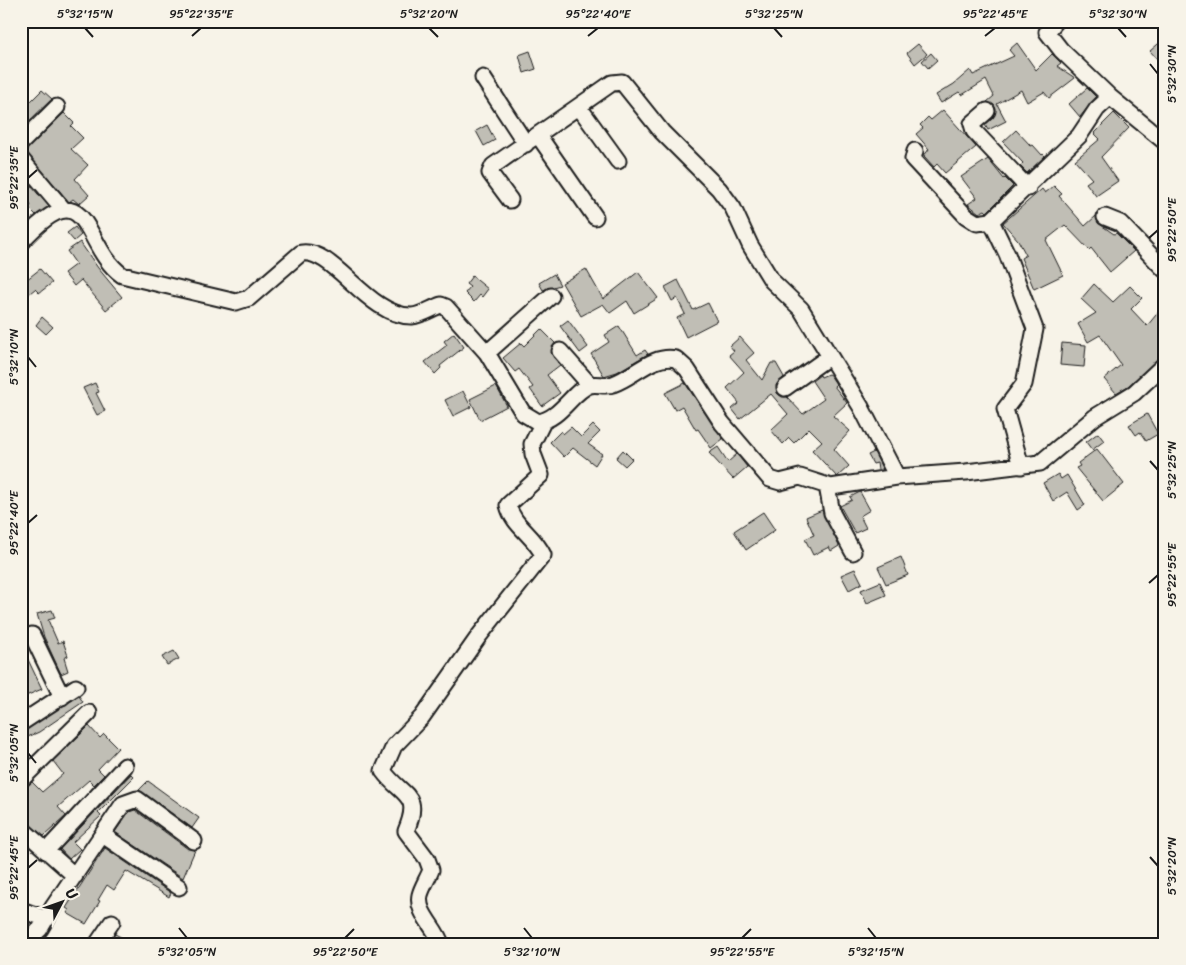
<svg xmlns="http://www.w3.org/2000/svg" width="1186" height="965" viewBox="0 0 1186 965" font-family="Sriracha,sans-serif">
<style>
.building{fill:#c0beb5;stroke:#1c1c1c}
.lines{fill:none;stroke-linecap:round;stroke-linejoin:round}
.minor-casing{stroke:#1c1c1c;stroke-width:19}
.minor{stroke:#f7f3e8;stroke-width:15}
.ticks{fill:none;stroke:#1c1c1c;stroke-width:2}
.neatline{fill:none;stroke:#1c1c1c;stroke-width:2}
.ticks-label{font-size:12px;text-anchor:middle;fill:#1c1c1c}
</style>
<rect width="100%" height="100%" fill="#f7f3e8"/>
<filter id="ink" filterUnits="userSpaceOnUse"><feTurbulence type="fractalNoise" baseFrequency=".02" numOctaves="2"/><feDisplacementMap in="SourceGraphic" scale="10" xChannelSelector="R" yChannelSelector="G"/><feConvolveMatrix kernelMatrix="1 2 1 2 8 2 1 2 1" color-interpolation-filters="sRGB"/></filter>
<g filter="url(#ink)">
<!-- building -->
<path class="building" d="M1165,38v17l-6,6 -9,-10z
M1017,43l19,27 16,-16 9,9 -4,3 18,12 -26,20 -5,-6 -17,10 -6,-12 -24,14 9,17 -18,9 -3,-5 8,-7 3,-8 -2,-5 -7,-3 7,-6 -8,-16 -24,15 -3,-3 -18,11 -5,-8 18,-11 16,-14 3,5 41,-19 -5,-6z
M918,44l9,10 -12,10 -8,-11z
M530,51l6,18 -12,4 -5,-18z
M931,53l6,7 -9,8 -6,-7z
M1087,88l9,9 -16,20 -11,-13z
M42,90l10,9 -31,30v-18z
M943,110l33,37 -31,26 -8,-9 -3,3 -10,-11 5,-7 -13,-15 7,-6 -3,-3 8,-8 3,3z
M64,113l10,10 -3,3 12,12 -12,11 17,16 -13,14 14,16 -10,9 -6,-5 -4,3 -44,-51z
M1114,113l15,15 -28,29 17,24 -22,15 -10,-13 6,-4 -17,-19 25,-21 -6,-6z
M487,125l8,15 -11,6 -8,-15z
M1016,130l15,16 2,-1 9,10 1,-1 2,2 -18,17 -7,-7 3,-3 -20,-21z
M988,159l16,20 1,-1 8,8 -26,26 -2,-2 -6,3 -11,-9 9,-6 -16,-21z
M21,174l28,33 -13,8 -7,-7 2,-3 -10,-8z
M1054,186l8,8 -3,2 26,30 11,-10 2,7 16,11 2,-1 18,18 -24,21 -19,-24 -2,2 -24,-25 -19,15 17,35 -29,14 -13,-31 5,-3 -8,-15 -15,-17 39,-34 3,4z
M75,227l6,8 -7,6 -7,-8z
M80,242l18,26 24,29 -16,13 -25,-30 -7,6 -10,-13 12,-9 -9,-13z
M40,269l12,14 -13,10 -4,-4 -14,11v-16z
M586,269l17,30 35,-27 20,26 -24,15 -7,-12 -17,12 -7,-9 -22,12 -19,-33z
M554,274l6,11 -17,5 -4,-7z
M472,276l16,13 -6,8 -2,-2 -6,7 -9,-9 5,-6 -4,-3z
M678,280l15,30 15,-7 9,18 -31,16 -9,-19 8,-4 -8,-16 -5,3 -7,-14z
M1094,284l19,18 17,-16 12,12 -11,11 16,17 18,-22v50l-37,32 -12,7 -12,-14 17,-14 -21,-30 -12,7 -10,-18 18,-11 -15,-14z
M42,317l11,10 -7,7 -10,-9z
M568,320l20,27 -8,6 -20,-27z
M619,326l18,29 8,-5 3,4 -31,18 -13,4 -13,-22 18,-12 -4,-7z
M541,329l14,14 -4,10 9,12 -13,10 13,18 -18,13 -12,-17 3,-2 -14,-18 -4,3 -12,-14 18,-15 3,3z
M454,333l10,14 -24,19 1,2 -6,6 -10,-12 22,-17 -3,-4z
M740,337l14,16 -8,7 16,20 9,-17h5l8,14 -8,8 1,8 5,4h5l16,17 21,-15 -12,-18 8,-6 1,2 7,-3 2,1 6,9 -2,2 13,17 -14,13 17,15 -16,18 15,17 -12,11 -25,-27 10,-9 -13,-13 -15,15 -5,-5 -6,6 -12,-14 17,-16 -17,-20 -31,25 -8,-10 7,-6 -12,-15 17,-16 -15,-17 5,-4 -4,-5z
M1062,343l24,2 -2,22 -24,-2z
M95,383l4,9 -3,1 9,18 -8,4 -14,-27z
M685,383l38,56 -12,9 -13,-19 -2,1 -14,-24 -7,4 -10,-17z
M496,386l11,20 -27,14 -10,-21z
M463,391l8,16 -18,9 -8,-16z
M1147,414l11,20 -12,7 -6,-9 -4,3 -7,-10z
M593,425l7,7 -12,12 14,10 -7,11 -22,-17 -9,9 -14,-15 11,-11 2,3 8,-7 10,10z
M1098,433l6,8 -12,9 -6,-8z
M718,447l10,15 9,-8 10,13 -14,12 -24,-26z
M1097,449l27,35 -21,17 -27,-33 4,-2 -2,-3z
M623,450l9,9 -7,7 -9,-8z
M874,452l9,18h-5l-1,-7 -4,1 -5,-9z
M1058,474l3,5 6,-4 18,30 -7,5 -11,-18 -14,9 -10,-18z
M860,492l10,18 -10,6 6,12 -11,5 -15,-27 12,-6 -2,-3z
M822,510l17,36 -8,5 -2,-4 -16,8 -8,-16 9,-4 -8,-18z
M763,512l12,18 -29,20 -12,-19z
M901,557l7,18 -22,9 -8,-17z
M855,569l7,14 -13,7 -8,-15z
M880,582l6,13 -19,8 -6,-13z
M52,610l3,8 -7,2 10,23 5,-2 5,15 -4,2 4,13 -7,3 -17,-37 -7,-23z
M21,645l21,44 -21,9z
M174,651l5,8 -12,6 -5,-8z
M79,696l4,6 -44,30 -18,8v-8z
M89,726l11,12 4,-4 14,14 -20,21 6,6 -10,10 -5,-5 -31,27 8,9 -22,20 -23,-18v-5l4,-4 -4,-4v-16l11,-7 10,10 21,-18 -10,-13z
M131,774l3,3 -36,36 3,3 -28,26 7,7 -11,10 -9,-10z
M148,781l51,37 -7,10 -53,-38z
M135,810l53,39 7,1 -12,28 -68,-46 14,-20z
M105,848l66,45 -2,4 -43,-26 -12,19 -7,-5 -9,15 2,1 -14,23 -19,-11 2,-3 -3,-2z
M115,934l19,10h-25z"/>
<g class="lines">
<defs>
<path id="minor" d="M1056,21l-9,11 14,18 49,47 55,45
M483,78l43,66
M579,107l39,54
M987,111l-15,13 2,7 54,57
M538,135l57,82
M21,143l36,-36
M915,151l-2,8 53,57 11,7 14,-2
M21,159l43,51
M510,200l-20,-27 3,-7 119,-83 10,-1 40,50 57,57 14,19 17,37 22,36 29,28 60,98 36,70
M1105,217l15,6 45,47
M21,242c70,-76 60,4 101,33l114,27 13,-4 52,-45c32,-6 67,64 111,63 10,-1 20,-8 29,-11l5,2 41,46 36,60 15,9c23,-3 34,-31 52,-37 7,-2 16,2 23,-1 21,-7 39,-30 63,-25l11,10 35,54 48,56 10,3 20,-5 31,10 66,-10 69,-5 74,-9 55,-46 39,-24 31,-29
M560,351l30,34
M487,353l64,-57
M785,388l45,-32
M1021,466l-16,-57 19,-25 11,-55 -28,-75 -16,-33 88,-85 18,-27 13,-12
M827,486l5,27 21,39
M32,635l30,62
M21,723l55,-36
M21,780l68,-67
M21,828l54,48
M103,835l76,52
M46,851l79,-85
M21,910l26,9
M24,944l16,-15 13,-22 70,-103 14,-5 57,42
M97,944l15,-22
M441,944c-5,-17 -25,-31 -21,-49 2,-8 8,-17 11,-25l-4,-11 -21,-28c16,-38 -4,-34 -23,-60l11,-25 28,-29 57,-81 64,-81c-9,-20 -30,-29 -35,-50l33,-30 -8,-21 -1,-10 11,-22"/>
</defs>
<!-- minor casing -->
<use href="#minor" class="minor-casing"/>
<!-- minor -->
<use href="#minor" class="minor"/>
</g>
</g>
<!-- ticks -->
<path class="ticks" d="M85,28l8,9M429,28l9,9M774,28l8,9M1118,28l8,9M192,36l9,-8M588,36l10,-8M985,36l10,-8M1150,64l8,10M28,178l9,-8M1149,238l9,-8M28,357l8,10M1150,461l8,9M28,523l9,-8M1149,583l9,-8M28,753l8,10M1150,857l8,9M28,868l9,-8M179,928l8,10M524,928l8,10M868,928l8,10M345,938l9,-9M742,938l9,-9"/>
<!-- margin -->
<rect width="1186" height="965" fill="none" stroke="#f7f3e8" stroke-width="55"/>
<!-- north arrow -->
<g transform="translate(62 902) rotate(49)" stroke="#f7f3e8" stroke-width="4" paint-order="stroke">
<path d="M0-4L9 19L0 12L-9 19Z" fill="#1c1c1c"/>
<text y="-8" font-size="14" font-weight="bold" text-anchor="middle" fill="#1c1c1c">U</text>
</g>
<rect x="28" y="28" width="1130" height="910" class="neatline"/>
<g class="ticks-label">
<text x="85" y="18">5°32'15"N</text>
<text x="201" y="18">95°22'35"E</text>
<text x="429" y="18">5°32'20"N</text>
<text x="598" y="18">95°22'40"E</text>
<text x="774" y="18">5°32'25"N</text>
<text x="995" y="18">95°22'45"E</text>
<text x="1118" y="18">5°32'30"N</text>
<text transform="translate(1172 74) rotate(-90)" y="4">5°32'30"N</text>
<text transform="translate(14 178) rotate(-90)" y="4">95°22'35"E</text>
<text transform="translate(1172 230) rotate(-90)" y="4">95°22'50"E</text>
<text transform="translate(14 357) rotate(-90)" y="4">5°32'10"N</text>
<text transform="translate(1172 470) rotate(-90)" y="4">5°32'25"N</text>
<text transform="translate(14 523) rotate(-90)" y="4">95°22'40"E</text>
<text transform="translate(1172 575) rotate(-90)" y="4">95°22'55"E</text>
<text transform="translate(14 753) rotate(-90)" y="4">5°32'05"N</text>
<text transform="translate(1172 866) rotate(-90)" y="4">5°32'20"N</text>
<text transform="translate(14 868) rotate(-90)" y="4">95°22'45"E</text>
<text x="187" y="956">5°32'05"N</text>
<text x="345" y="956">95°22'50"E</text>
<text x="532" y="956">5°32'10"N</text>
<text x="742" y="956">95°22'55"E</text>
<text x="876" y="956">5°32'15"N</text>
</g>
</svg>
